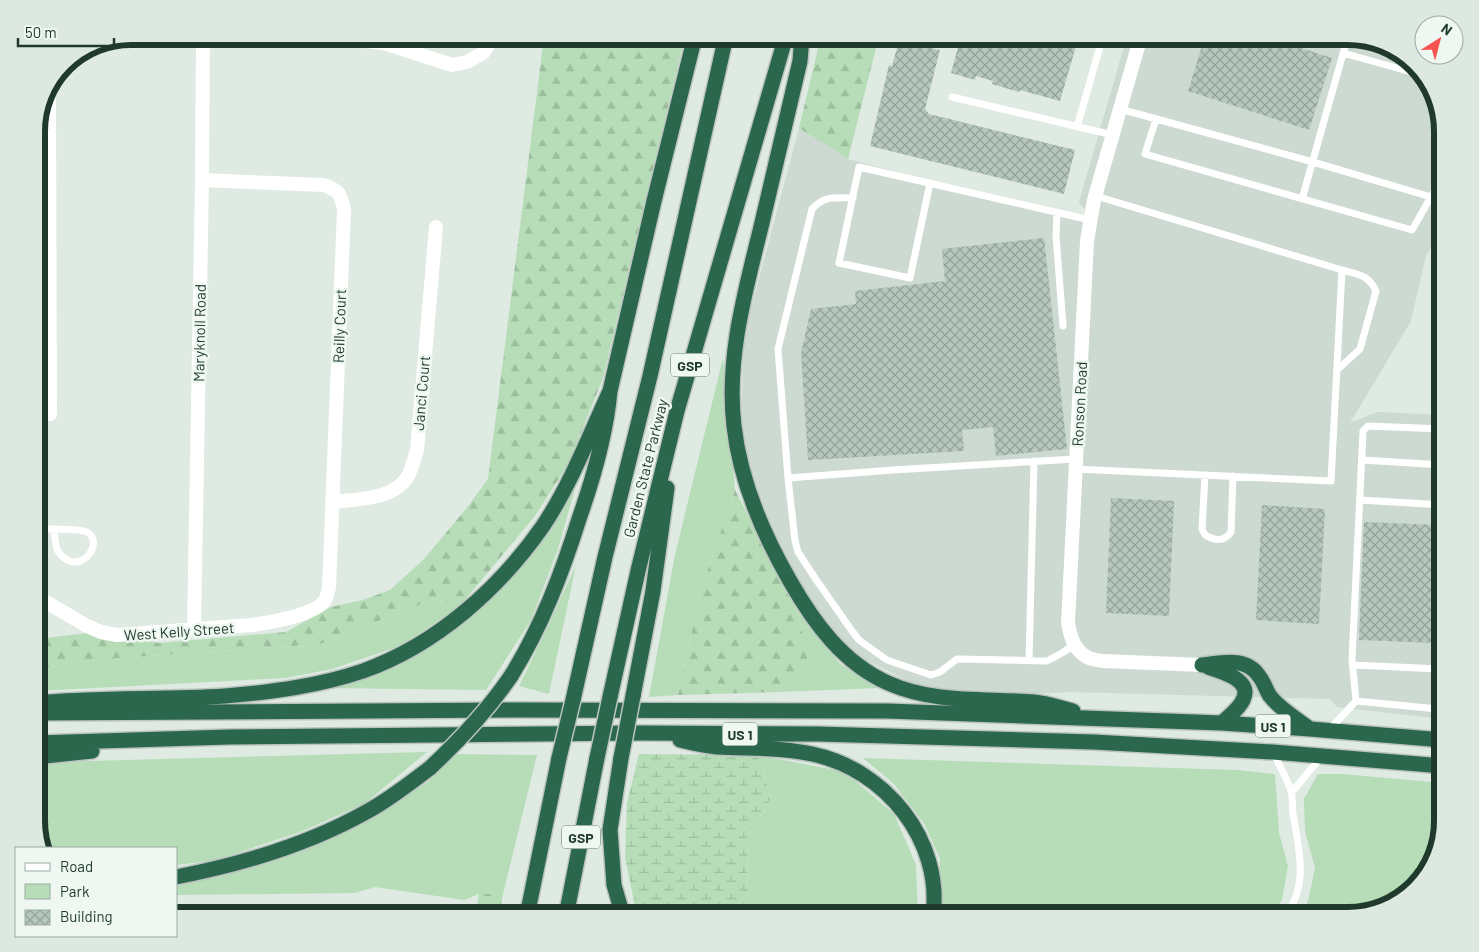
<svg xmlns="http://www.w3.org/2000/svg" width="1479" height="952" viewBox="0 0 1479 952" font-family="Barlow,sans-serif">
<style>
.built{fill:#ccdad1}
.green{fill:#b6ddb7}
.forest{fill:url(#forest-firs)}
.wetland{fill:url(#wetland-marsh)}
.cemetery{fill:url(#cemetery-stones)}
.building{fill:url(#building-cross-hatch)}
.lines{fill:none;stroke-linecap:round;stroke-linejoin:round}
.highway-casing{stroke:#bcc4c0;stroke-width:18}
.lane{stroke:#fff;stroke-width:7}
.street{stroke:#fff;stroke-width:14}
.highway{stroke:#2a674d;stroke-width:15}
.highway-bridge-casing{stroke:#bcc4c0;stroke-width:18;stroke-linecap:butt}
.highway-bridge{stroke:#2a674d;stroke-width:15}
.labels{text-anchor:middle;dominant-baseline:central;stroke-width:5;stroke-linejoin:round;paint-order:stroke}
.shield{fill:#eef7f1;stroke:#5d7368;stroke-width:1}
.shield-label{font-size:14px;font-weight:bold;fill:#1f3a2d}
.street-label{font-size:15px;fill:#1f3a2d;stroke:#eef7f1}
.rim{fill:none;stroke:#1f3a2d;stroke-width:6}
</style>
<defs>
<pattern id="forest-firs" width="22" height="20" patternUnits="userSpaceOnUse" patternTransform="scale(1.25)"><rect width="22" height="20" fill="#b6ddb7"/><path d="M5 1l3.5 6h-7zM16 11l3.5 6h-7z" fill="#9cbe9e"/></pattern>
<pattern id="wetland-marsh" width="20" height="14" patternUnits="userSpaceOnUse" patternTransform="scale(1.25)"><rect width="20" height="14" fill="#b6ddb7"/><path d="M1 5h8M5 5V1M11 12h8M15 12V8" fill="none" stroke="#9cbe9e"/></pattern>
<pattern id="cemetery-stones" width="16" height="16" patternUnits="userSpaceOnUse" patternTransform="scale(1.25)"><rect width="16" height="16" fill="#b6ddb7"/><path d="M2 7V4a2 2 0 0 1 4 0v3zM10 15v-3a2 2 0 0 1 4 0v3z" fill="#9cbe9e"/></pattern>
<pattern id="building-cross-hatch" width="8" height="8" patternUnits="userSpaceOnUse" patternTransform="scale(1.25)"><rect width="8" height="8" fill="#b6c8bd"/><path d="M0 0l8 8M0 8l8-8" fill="none" stroke="#93a39a"/></pattern>
</defs>
<rect width="100%" height="100%" fill="#deeae2"/>
<!-- built -->
<path class="built" d="M1127,36h221l52,16 30,32 13,47v95l-17,30 -15,65 -61,102 27,-11 66,3v304l-106,-12 -7,-8 -260,-7 -75,4 -75,-9 -56,-28 -33,-25 -32,-52 -26,-53 -22,-53 -10,-55 3,-86 55,-207 49,31 248,66 -17,-23z"/>
<!-- green -->
<path class="green" d="M723,358l12,132 -35,102 -22,103 -29,2 26,-142z
M576,486l-19,66 -26,68 -45,70 -161,-2 80,-29 80,-55 49,-54z
M576,565l-27,129 -30,-8 25,-51z
M434,599l25,8 -59,39 -68,23 -47,9 -249,13v-22l83,-11 201,-14z
M798,612l42,52 40,24 -101,4 31,-21z
M427,752l-63,52 -64,28 -84,28 -40,5v-17h-133l-7,-21v-62l16,-3z
M455,754l82,1 -34,139h-24l-15,6 -89,-13 -20,6 -179,2v-9l41,-9 86,-26 69,-33 57,-37z
M758,755l87,17 49,42 22,51 2,51h-179l9,-17 -1,-61 24,-40z
M863,758l374,12 38,4 4,59 9,33 -6,34 -12,16h-66l-244,-12 -21,6 1,-51 -15,-34 -31,-41z
M1318,774h24l101,9v38l-16,52 -32,30 -47,13h-47l7,-15 7,-33 -10,-37 -1,-32z"/>
<!-- forest -->
<path class="forest" d="M548,36h137l-82,342 -34,85 -34,53 -76,91 -25,-8 -114,45 -201,14 -83,11v-30l53,-6 71,10 126,-11 45,-25 32,-7 27,-10 34,-31 42,-50 22,-30 55,-434z
M821,36h58l-31,123 -49,-31z
M735,490l63,122 12,59 -31,21 -101,3 22,-103z
M479,894h24l-4,22h-24z
M960,904v12h-23l2,-6z"/>
<!-- wetland -->
<path class="wetland" d="M639,754l119,1 13,43 -24,40 1,61 -9,17h-100l-4,-10 -10,-49 2,-54z"/>
<!-- cemetery -->
<path class="cemetery" d="M960,904l244,12h-244z"/>
<!-- building -->
<path class="building" d="M961,36h51l15,4 -2,6 7,2 3,-12h44l-19,65 -40,-11 -1,2 -27,-8 1,-3 -17,-5 -1,4 -24,-7z
M1205,36h59l68,22 -23,72 -121,-39z
M899,41l41,9 -15,59 4,5 146,36 -11,44 -194,-48 19,-81 3,1z
M1044,238l23,211 -71,7 -3,-29 -31,3 2,21 -156,9 -7,-107 10,-44 45,-5 -1,-13 90,-10 -3,-32z
M1111,498l63,3 -5,115 -63,-3z
M1262,505l63,4 -6,115 -63,-4z
M1364,522l75,3 -5,118 -75,-3z"/>
<g class="lines">
<defs>
<path id="highway" d="M802,36l-2,25c-13,56 -26,111 -39,166 -16,65 -35,132 -27,199 6,54 29,108 56,155 24,42 53,82 98,102 47,21 97,15 146,19 13,1 26,6 39,9
M1202,665c19,-2 44,-9 57,11 5,6 7,14 11,20 10,13 27,23 40,33
M1208,667c13,5 45,12 35,33 -4,9 -14,16 -21,23
M511,676c31,-50 51,-103 69,-160 14,-40 26,-82 30,-125l44,-190 41,-165
M633,696l20,-105 14,-103
M610,697l28,-126 39,-160 109,-375
M573,700l32,-143 45,-181 76,-340
M36,703c63,-6 127,-3 189,-7 47,-4 94,-10 138,-25 73,-26 136,-82 180,-145 28,-42 46,-90 67,-135
M36,713l488,-3 363,1 335,12 88,6 133,11
M680,740c12,3 25,6 37,7 32,2 64,0 95,7 73,15 131,86 121,162
M36,743l193,-6 412,-4 177,1 276,8 179,10 170,14
M36,757l56,-6
M621,758l-11,72 4,55 9,31
M176,877c67,-13 132,-32 192,-66 22,-12 42,-28 62,-43
M527,916l32,-158
M566,916l31,-158"/>
</defs>
<!-- highway casing -->
<use href="#highway" class="highway-casing"/>
<!-- lane -->
<path class="lane" d="M1343,53l79,22
M952,97l161,38
M1120,109l193,53 118,35
M1156,119l-11,35 267,76 31,-54
M1077,127l26,-91
M930,183l-20,95 -71,-15 20,-96 231,53
M853,198c-18,0 -28,-3 -41,11l-34,140 10,129 7,63 3,11 17,26 37,53 7,9 28,20 44,15 9,-3 17,-13 90,2 15,-8 13,-9
M1302,199l46,-163
M1057,212l-1,24 7,90
M1337,370l23,-21 16,-58c-7,-16 -19,-17 -34,-21
M1362,460l81,5
M1075,469l256,12 11,-211 -246,-74
M1205,475l-3,54 3,6c10,6 19,7 26,-3l2,-56
M788,478l105,-8 183,-11
M1360,500l83,5
M36,529c12,0 43,-1 51,3 17,9 -3,41 -23,26 -3,-3 -6,-5 -7,-9 -2,-6 -2,-13 -3,-20
M1443,624l-5,85 5,28
M1029,661l5,-200
M1353,665l87,4
M1356,701l82,8
M1329,730l27,-29 -4,-42 11,-228 5,-5 75,3
M1273,752c6,13 14,26 18,39 2,7 1,16 2,23 6,35 16,72 -8,102
M1292,792l30,-36
M976,916l1,-4 82,4"/>
<!-- street -->
<path class="street" d="M315,36l69,7 68,22 15,-3 16,-9 10,-14v-3
M1141,36l-47,164 -7,41 -19,382c2,13 7,28 19,34 5,3 11,3 16,4l99,4
M117,39l24,-3
M49,97l1,317
M333,502c24,-3 61,-2 75,-26 4,-8 6,-17 9,-26l19,-223
M36,596l51,30 14,6 16,3 134,-10c17,-2 65,-10 74,-25 2,-3 3,-9 4,-12l15,-379c-4,-17 -5,-18 -20,-24l-122,-5
M194,629l8,-449 1,-144"/>
<!-- highway -->
<use href="#highway" class="highway"/>
<defs>
<path id="highway-bridge" d="M559,758l14,-58
M597,758l13,-61
M621,758l12,-62
M430,768c31,-29 57,-57 81,-92"/>
</defs>
<!-- highway-bridge casing -->
<use href="#highway-bridge" class="highway-bridge-casing"/>
<!-- highway-bridge -->
<use href="#highway-bridge" class="highway-bridge"/>
</g>
<g class="labels">
<!-- shield labels -->
<g class="shield">
<rect x="671" y="353.5" width="38" height="23" rx="4"/>
<rect x="1255.5" y="714.5" width="35" height="23" rx="4"/>
<rect x="722.5" y="722.5" width="35" height="23" rx="4"/>
<rect x="562" y="825.5" width="38" height="23" rx="4"/>
</g>
<g class="shield-label">
<text x="690" y="365">GSP</text>
<text x="1273" y="726">US 1</text>
<text x="740" y="734">US 1</text>
<text x="581" y="837">GSP</text>
</g>
<!-- street labels -->
<g class="street-label">
<text transform="translate(339 326) rotate(-88)">Reilly Court</text>
<text transform="translate(199 333) rotate(-89)">Maryknoll Road</text>
<text transform="translate(421 393) rotate(-85)">Janci Court</text>
<text transform="translate(1079 404) rotate(-87)">Ronson Road</text>
<text transform="translate(645 468) rotate(-76)">Garden State Parkway</text>
<text transform="translate(179 631) rotate(-4)">West Kelly Street</text>
</g>
</g>
<!-- crop -->
<path d="M0 0H1479V952H0ZM131 45H1348A86 86 0 0 1 1434 131V821A86 86 0 0 1 1348 907H131A86 86 0 0 1 45 821V131A86 86 0 0 1 131 45Z" fill="#dde8e1" fill-rule="evenodd"/>
<path class="rim" d="M131 45H1348A86 86 0 0 1 1434 131V821A86 86 0 0 1 1348 907H131A86 86 0 0 1 45 821V131A86 86 0 0 1 131 45Z"/>
<!-- legend -->
<rect x="15" y="847" width="162" height="90" fill="#eef7f1" stroke="#9baba3"/>
<rect x="25" y="863" width="25" height="8" fill="#ffffff" stroke="#9baba3"/>
<text x="60" y="872" font-size="15" fill="#1f3a2d">Road</text>
<rect x="25" y="884" width="25" height="15" fill="#b6ddb7" stroke="#9baba3"/>
<text x="60" y="897" font-size="15" fill="#1f3a2d">Park</text>
<rect x="25" y="910" width="25" height="15" fill="url(#building-cross-hatch)" stroke="#9baba3"/>
<text x="60" y="922" font-size="15" fill="#1f3a2d">Building</text>
<!-- north arrow -->
<g transform="translate(1439 40) rotate(36)"><circle r="24" fill="#eef7f1" stroke="#9baba3"/>
<path d="M0-4L9 19L0 12L-9 19Z" fill="#f65350"/>
<text y="-8" font-size="14" font-weight="bold" text-anchor="middle" fill="#1f3a2d">N</text>
</g>
<!-- scale -->
<path d="M18 38v8h96v-8" fill="none" stroke="#1f3a2d" stroke-width="2.5"/>
<text x="25" y="38" font-size="15" fill="#1f3a2d" stroke="#eef7f1" stroke-width="4" paint-order="stroke">50 m</text>
</svg>
